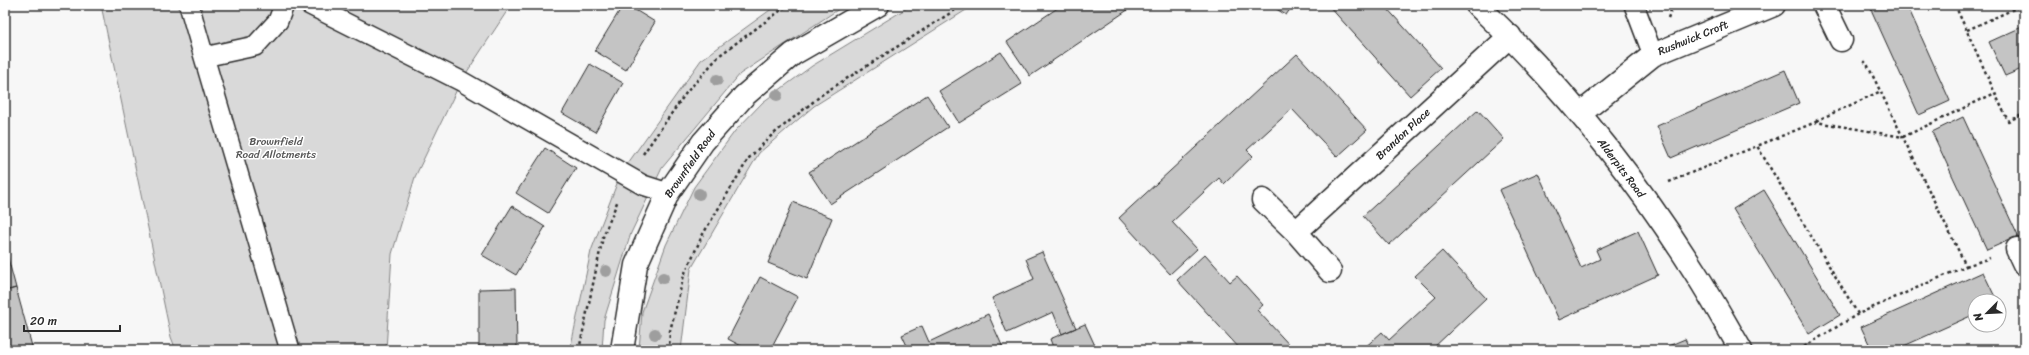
<svg xmlns="http://www.w3.org/2000/svg" width="2029" height="355" viewBox="0 0 2029 355" font-family="Sriracha,sans-serif">
<style>
.green{fill:#d9d9d9;stroke:#828282}
.building{fill:#c4c4c4;stroke:#2b2b2b}
.lines{fill:none;stroke-linecap:round;stroke-linejoin:round}
.service-casing{stroke:#2b2b2b;stroke-width:22}
.minor-casing{stroke:#2b2b2b;stroke-width:25}
.path{stroke:#2b2b2b;stroke-width:2.5;stroke-dasharray:3 3;stroke-linecap:butt}
.service{stroke:#fff;stroke-width:19}
.minor{stroke:#fff;stroke-width:22}
.tree{fill:#9e9e9e}
.labels{text-anchor:middle;dominant-baseline:central;stroke-width:3;stroke-linejoin:round;paint-order:stroke}
.street-label{font-size:11px;fill:#2b2b2b;stroke:#fff}
.park-label{font-size:11px;fill:#565656;stroke:#fff}
</style>
<rect width="100%" height="100%" fill="#f7f7f7"/>
<filter id="ink" filterUnits="userSpaceOnUse"><feTurbulence type="fractalNoise" baseFrequency=".025" numOctaves="2"/><feDisplacementMap in="SourceGraphic" scale="8" xChannelSelector="R" yChannelSelector="G"/><feConvolveMatrix kernelMatrix="1 2 1 2 8 2 1 2 1" color-interpolation-filters="sRGB"/></filter>
<g filter="url(#ink)">
<!-- green -->
<path class="green" d="M101,5h410l-50,76 -46,96 -23,77 -6,96h-210l-5,-13z
M777,5h68l-105,69 -78,94 -31,65 -27,87 -2,30h-32l21,-99 30,-78 80,-113z
M912,5h62l-160,101 -55,47 -68,116 -10,81h-42l3,-38 24,-67 28,-58 41,-56 28,-29 49,-36z"/>
<!-- building -->
<path class="building" d="M623,5h4l28,17 -29,48 -31,-19z
M1062,5h73l-105,71 -23,-34z
M1270,5h23l-7,10z
M1328,5h56l57,63 -31,28z
M1869,5h38l43,96 -31,14z
M2024,26v42l-19,8 -16,-34z
M1001,52l21,32 -63,39 -20,-32z
M1297,54l70,76 -30,27 -45,-48 -45,41 6,6 -29,28 -5,-6 -47,44 25,27 -27,25 -51,-56z
M590,64l33,19 -28,49 -33,-19z
M1785,70l14,33 -128,55 -14,-32z
M927,95l21,32 -118,77 -21,-32z
M1478,110l26,29 -115,106 -26,-29z
M1963,117l55,119 -31,14 -55,-118z
M545,148l31,20 -28,45 -32,-20z
M1538,173l43,95 19,-9 -4,-9 42,-19 20,44 -99,45 -60,-130z
M1764,190l76,125 -31,19 -76,-125z
M793,202l39,16 -25,61 -39,-16z
M512,206l33,21 -29,48 -34,-20z
M5,247l11,41 -11,3z
M1442,251l44,47 -55,52h-69l20,-18 7,8 47,-43 -21,-21z
M1042,252l34,76 -14,6 -9,-22 -46,21 -15,-35 42,-19 -8,-20z
M1205,254l25,28 7,-6 26,29 -6,5 37,40h-53l-64,-70z
M1983,272l14,29h-22v13l-80,36h-23l-11,-23z
M760,277l38,20 -28,53h-21l-21,-11z
M16,288l17,62h-28v-59z
M516,288l1,62h-38v-61z
M988,314l16,36h-95l-7,-15 20,-9 7,16z
M1085,324l12,26h-43l-4,-11z
M1685,339l5,11h-31z"/>
<g class="lines">
<defs>
<path id="service" d="M189,5l15,52 51,-11 23,-25 6,-16
M310,5l151,76 182,104 25,8
M1634,5l19,50
M204,57l86,293"/>
<path id="minor" d="M1477,5c83,78 155,168 216,264 17,26 32,54 48,81
M1824,5l17,35
M1581,113l72,-58 121,-50
M1263,200l33,32 34,39
M1296,232l214,-196
M2017,249l7,15
M622,350l14,-85 32,-72 35,-51 41,-46 49,-42 85,-49"/>
</defs>
<!-- service casing -->
<use href="#service" class="service-casing"/>
<!-- minor casing -->
<use href="#minor" class="minor-casing"/>
<!-- path -->
<path class="path" d="M1955,5l40,88
M1668,18l5,-13
M1967,30l56,-25
M1816,121l65,-30
M643,154l43,-61 34,-38 68,-50
M1669,182l88,-36
M1966,266l24,-8
M1858,314l-101,-168 59,-24 87,15 92,-44 13,28 16,-7
M579,350l24,-113 15,-37
M669,350l1,-19 14,-56 19,-41 46,-76 22,-22 53,-43 139,-88
M1799,350l59,-36 108,-48 -99,-202 -5,-5"/>
<!-- service -->
<use href="#service" class="service"/>
<!-- minor -->
<use href="#minor" class="minor"/>
</g>
<!-- trees -->
<g class="tree">
<circle cx="717" cy="80" r="6"/>
<circle cx="777" cy="95" r="6"/>
<circle cx="699" cy="194" r="6"/>
<circle cx="606" cy="271" r="6"/>
<circle cx="663" cy="278" r="6"/>
<circle cx="655" cy="334" r="6"/>
</g>
</g>
<g class="labels">
<!-- street labels -->
<g class="street-label">
<text transform="translate(1693 38) rotate(-22)">Rushwick Croft</text>
<text transform="translate(1403 134) rotate(-43)">Brandon Place</text>
<text transform="translate(690 164) rotate(-55)">Brownfield Road</text>
<text transform="translate(1621 168) rotate(53)">Alderpits Road</text>
</g>
<!-- park labels -->
<g class="park-label">
<text x="276" y="141">Brownfield<tspan x="276" dy="13">Road Allotments</tspan></text>
</g>
</g>
<!-- margin -->
<rect width="2029" height="355" fill="none" stroke="#fff" stroke-width="20"/>
<rect x="10" y="10" width="2009" height="335" fill="none" stroke="#2b2b2b" stroke-width="1.5" filter="url(#ink)"/>
<!-- north arrow -->
<g transform="translate(1987 313) rotate(246)"><circle r="19" fill="#ffffff" stroke="#aaaaaa"/>
<path d="M0-3L7 15L0 10L-7 15Z" fill="#2b2b2b"/>
<text y="-6" font-size="11" font-weight="bold" text-anchor="middle" fill="#2b2b2b">N</text>
</g>
<!-- scale -->
<path d="M24 325v6h96v-6" fill="none" stroke="#2b2b2b" stroke-width="2"/>
<text x="30" y="325" font-size="12" fill="#2b2b2b" stroke="#ffffff" stroke-width="3" paint-order="stroke">20 m</text>
</svg>
